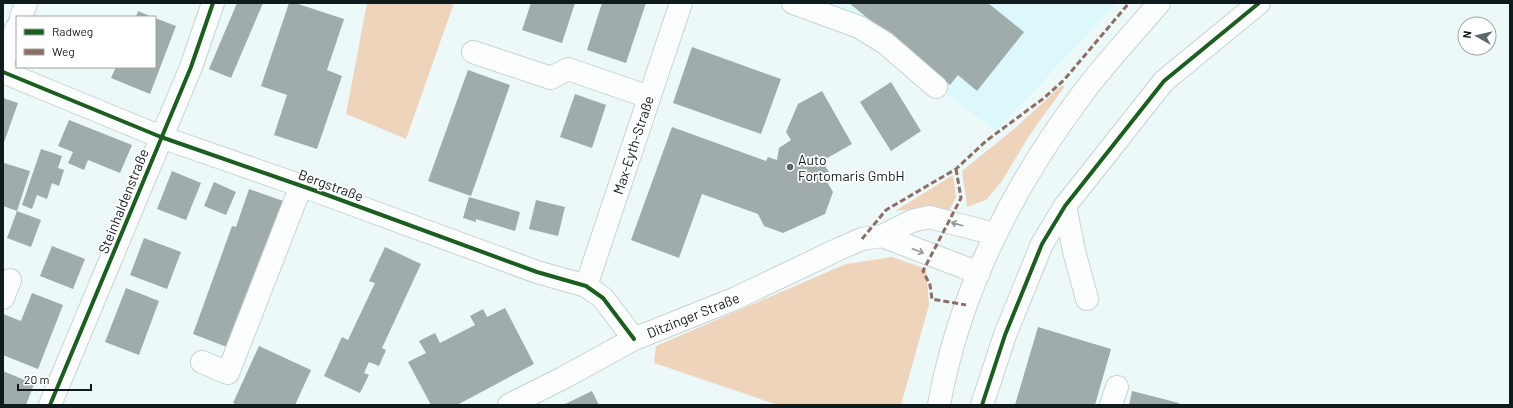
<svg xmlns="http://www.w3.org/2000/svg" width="1513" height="408" viewBox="0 0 1513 408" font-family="Barlow,sans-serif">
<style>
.built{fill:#dcf8fb}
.green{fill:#efd4bc}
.building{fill:#a0abac}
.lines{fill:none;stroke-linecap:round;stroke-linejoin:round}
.minor-casing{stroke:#c8d3d4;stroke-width:24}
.major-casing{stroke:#c8d3d4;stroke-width:24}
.minor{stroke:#fcfefe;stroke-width:22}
.major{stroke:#fcfefe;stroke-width:22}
.quiet{stroke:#8d6e63;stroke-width:3;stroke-dasharray:6 3;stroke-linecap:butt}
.cycleway-casing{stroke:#fff;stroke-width:6}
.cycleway{stroke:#1b5e20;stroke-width:4}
.oneway{stroke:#929899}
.poi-dot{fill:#5d686a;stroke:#fff;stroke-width:1.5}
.labels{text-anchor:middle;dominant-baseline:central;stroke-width:3.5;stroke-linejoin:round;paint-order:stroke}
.street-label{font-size:14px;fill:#101b1d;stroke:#fff}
.poi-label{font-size:14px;fill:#101b1d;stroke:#fff;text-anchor:start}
</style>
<rect width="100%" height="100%" fill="#edf8f9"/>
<!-- built -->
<path class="built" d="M823,3h294l-121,128z"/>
<!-- green -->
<path class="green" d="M367,3h87l-48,136 -60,-25z
M1061,86h4l-34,47 -29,48 -16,19 -19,7 -5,-36 52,-42z
M953,175l3,22 -7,14 -35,-2 -19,2z
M892,257l34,12 3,36 -28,100h-123l-124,-42 2,-17 190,-82z"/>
<!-- building -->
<path class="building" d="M237,3h26l-32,75 -22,-9z
M289,3h6l49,16 -17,51 15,6 -25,73 -43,-14 13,-40 -26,-9z
M531,3h44l-13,40 -40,-13z
M602,3h44l-20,60 -39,-13z
M849,3h139l36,29 -47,59 -19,-16 -8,10z
M138,11l14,6h-16z
M155,18l21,8 -26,68 -39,-16 5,-11h39z
M692,47l89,32 -20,55 -88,-31z
M468,70l42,15 -39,111 -43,-15z
M891,82l30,49 -30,20 -31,-49z
M822,91l30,53 -30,17 7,11 -6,3 10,17 -8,22 -42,19 -19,-7 -6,-12 -56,-20 -23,64 -48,-18 41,-113 94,34 2,-4 9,3 2,-12 12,-8 -5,-8 12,-28z
M575,94l31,11 -14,43 -32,-11z
M3,98l15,5 -15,42z
M69,120l63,25 -12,28 -32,-13 -4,10 -16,-7 5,-11 -15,-6z
M41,149l21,7 -4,12 6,2 -5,16 -7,-3 -5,16 -10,-4 -5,14 -10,-4z
M4,163l26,8 -13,40 -14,-5z
M172,171l29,12 -15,37 -29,-11z
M214,182l22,10 -10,23 -22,-9z
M249,189l40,14 -57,146 -39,-15 39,-108 4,1z
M469,197l51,15 -5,19 -39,-12v3l-13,-4z
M536,200l29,7 -7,29 -29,-7z
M17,211l24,9 -10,27 -24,-9z
M144,238l37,14 -14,37 -37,-14z
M52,246l33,13 -12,30 -33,-13z
M385,247l36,17 -39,84 4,2 -7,16 -10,-4 -5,11 5,2 -9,18 -36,-17 18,-39 6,3 27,-57 -6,-2z
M126,288l33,13 -20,54 -34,-13z
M32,293l31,12 -25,64 -35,-14v-41l18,7z
M505,308l29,56 -77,41h-26l-23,-43 18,-9 -7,-12 16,-8 5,10 35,-18 -5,-9 13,-7 4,8z
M1038,327l73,22 -16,56h-80z
M259,346l52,24 -16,35h-58l-4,-2z
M3,371l31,13 -8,21h-23z
M592,391l7,14h-36z
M1132,391l47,12 -1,2h-49z"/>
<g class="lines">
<defs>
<path id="minor" d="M793,3l66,24 26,16 51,44
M21,17l5,-14
M473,52l78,26 17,-9 81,28
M3,62l14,-35
M3,72l158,65 158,55 218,80 49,14 17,12 31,41
M1065,206l9,45 13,48
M882,236l97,37
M586,286l95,-283
M3,298l7,-18
M202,362l26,11 73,-187
M50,405l141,-338 22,-64
M509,405l54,-27 71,-39 100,-40 107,-51 21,-9 20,-3 30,-15 17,-4 66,17
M982,405l23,-70 37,-91 23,-38 99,-125 95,-78
M1111,405l6,-18"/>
<path id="major" d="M939,405c20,-113 75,-221 144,-312 23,-31 51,-60 76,-90"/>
</defs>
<!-- minor casing -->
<use href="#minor" class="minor-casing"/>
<!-- major casing -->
<use href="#major" class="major-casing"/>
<!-- minor -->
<use href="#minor" class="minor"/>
<!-- major -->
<use href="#major" class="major"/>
<!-- quiet -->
<path class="quiet" d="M956,169l5,29 -38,73 7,14 2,14 34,6
M862,239l24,-29 70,-41 30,-28 58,-43 20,-18 65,-77"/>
<defs>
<path id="cycleway" d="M3,72l158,65 158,55 218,80 49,14 17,12 31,41
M50,405l141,-338 22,-64
M982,405l23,-70 37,-91 23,-38 99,-125 95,-78"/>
</defs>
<!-- cycleway casing -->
<use href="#cycleway" class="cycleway-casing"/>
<!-- cycleway -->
<use href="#cycleway" class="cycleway"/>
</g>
<!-- one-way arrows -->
<defs><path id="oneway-shaft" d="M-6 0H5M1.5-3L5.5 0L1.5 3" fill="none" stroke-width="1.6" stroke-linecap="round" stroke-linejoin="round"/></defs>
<g class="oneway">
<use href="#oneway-shaft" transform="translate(957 224) rotate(-164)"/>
<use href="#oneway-shaft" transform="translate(918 251) rotate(21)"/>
</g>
<!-- markers -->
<circle class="poi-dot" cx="790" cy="167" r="4"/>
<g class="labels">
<!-- street labels -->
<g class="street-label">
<text transform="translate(633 145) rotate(-72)">Max-Eyth-Straße</text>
<text transform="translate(331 185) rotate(20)">Bergstraße</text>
<text transform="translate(123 201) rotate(-68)">Steinhaldenstraße</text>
<text transform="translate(693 315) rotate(-22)">Ditzinger Straße</text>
</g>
<!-- poi labels -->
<g class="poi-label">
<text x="798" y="159">Auto<tspan x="798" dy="16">Fortomaris GmbH</tspan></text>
</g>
</g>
<!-- border -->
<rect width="1513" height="408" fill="none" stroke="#101b1d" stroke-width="8"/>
<!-- legend -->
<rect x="16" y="16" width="140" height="52" fill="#ffffff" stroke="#9fa4a5"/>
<rect x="24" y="29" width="20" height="6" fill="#1b5e20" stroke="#9fa4a5"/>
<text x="52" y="36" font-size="12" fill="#101b1d">Radweg</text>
<rect x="24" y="49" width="20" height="6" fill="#8d6e63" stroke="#9fa4a5"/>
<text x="52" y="56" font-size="12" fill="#101b1d">Weg</text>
<!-- north arrow -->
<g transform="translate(1477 36) rotate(278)"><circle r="19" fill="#ffffff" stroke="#9fa4a5"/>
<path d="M0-3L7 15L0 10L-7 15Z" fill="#5d686a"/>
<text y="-6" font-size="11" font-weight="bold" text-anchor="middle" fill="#101b1d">N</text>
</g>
<!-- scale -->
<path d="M18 384v6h73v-6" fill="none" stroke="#101b1d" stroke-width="2"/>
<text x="24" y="384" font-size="12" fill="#101b1d" stroke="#ffffff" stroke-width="3" paint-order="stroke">20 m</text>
</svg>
